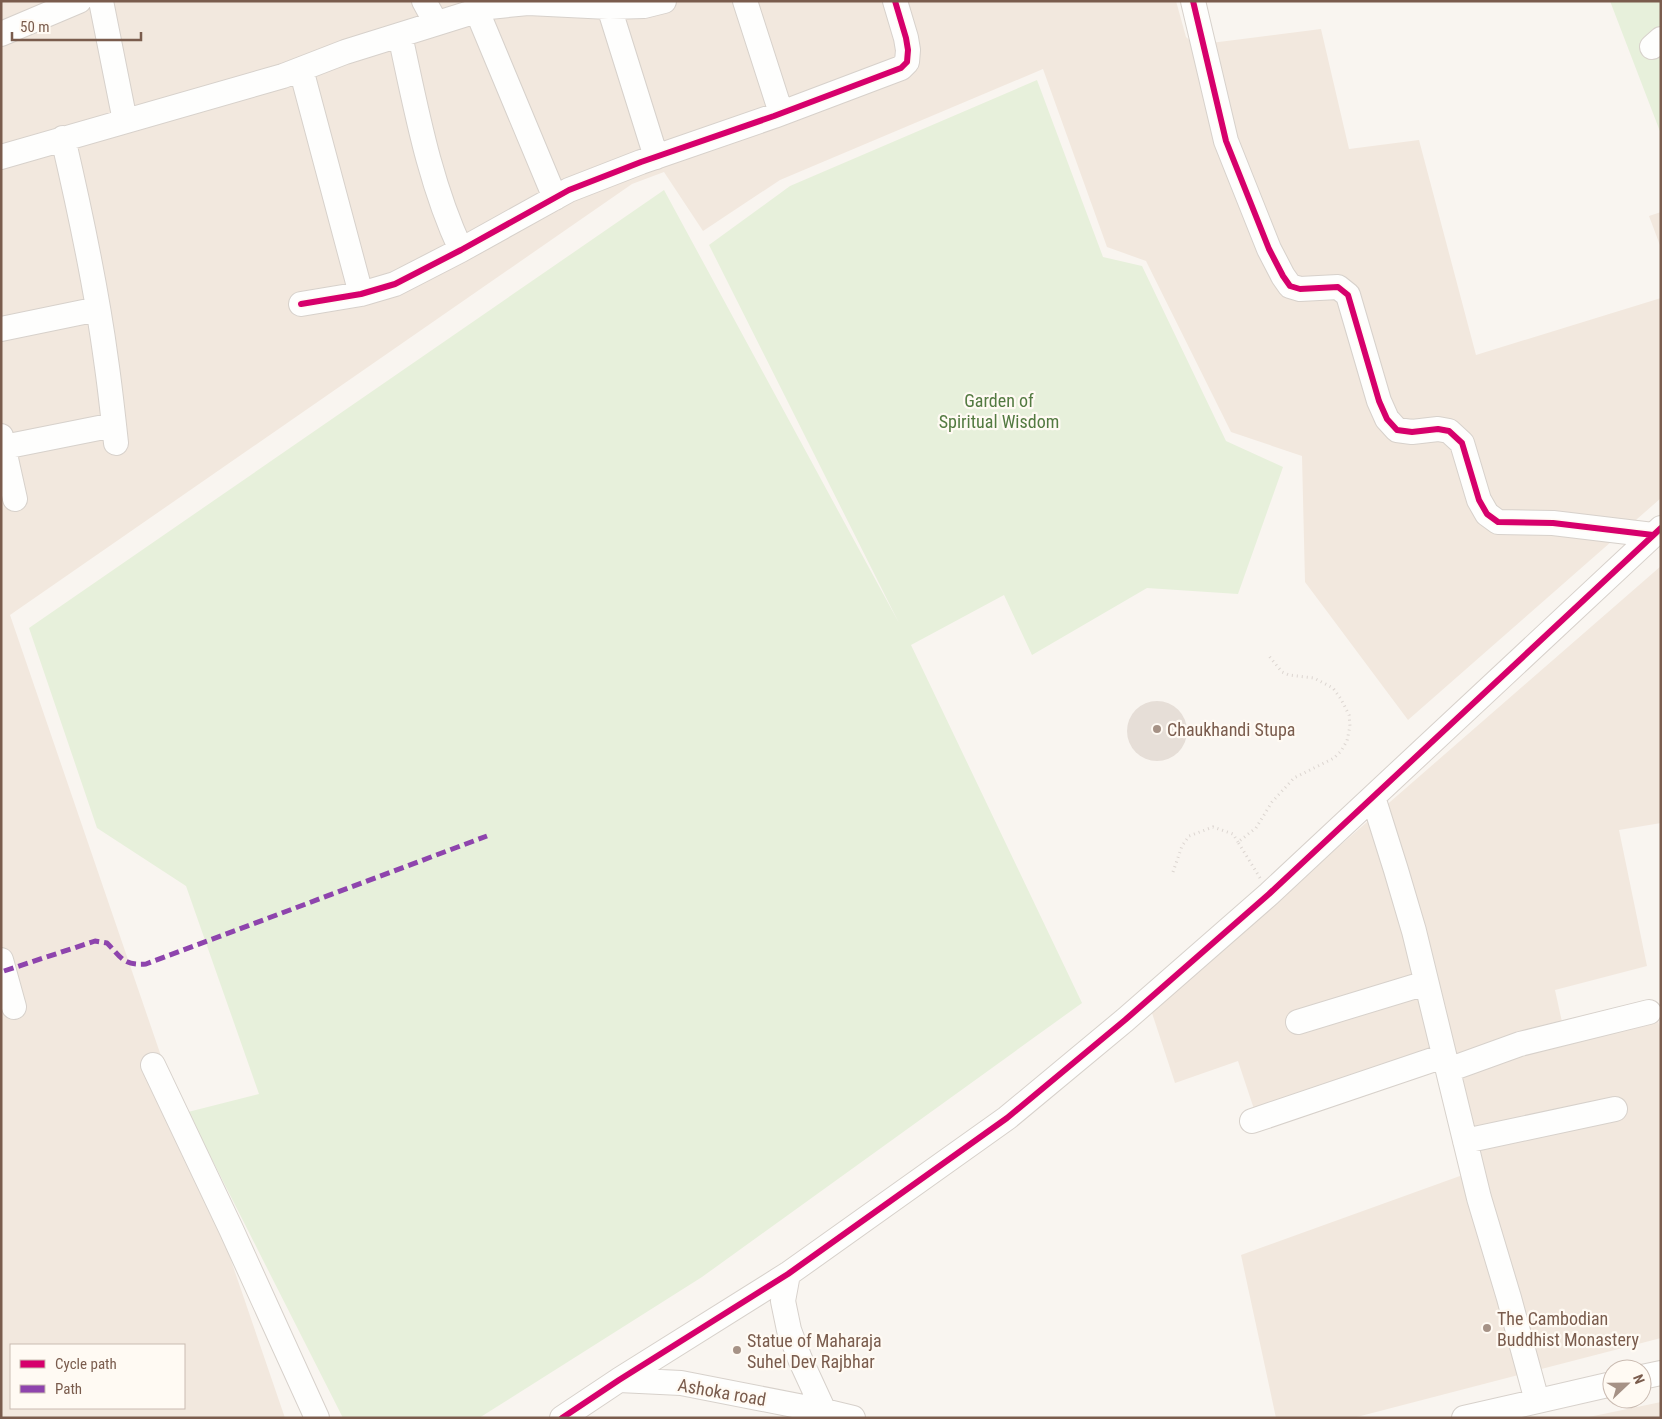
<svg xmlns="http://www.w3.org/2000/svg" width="1662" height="1419" viewBox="0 0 1662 1419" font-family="'Roboto Condensed',sans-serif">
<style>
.residential{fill:#f2e8de;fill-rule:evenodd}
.green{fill:#e7f0db}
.building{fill:#e6ded7}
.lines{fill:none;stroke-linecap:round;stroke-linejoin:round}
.minor-casing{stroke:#d7d1cb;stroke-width:26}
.path{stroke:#dcd5d0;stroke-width:3;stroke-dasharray:1 4;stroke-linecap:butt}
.minor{stroke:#fefefd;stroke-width:24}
.quiet{stroke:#8e44ad;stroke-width:5;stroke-dasharray:10 5;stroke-linecap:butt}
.cycleway-casing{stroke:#fffaf3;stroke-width:9}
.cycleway{stroke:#d6006c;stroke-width:6}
.poi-dot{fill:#a69286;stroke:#fffaf3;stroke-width:2}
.labels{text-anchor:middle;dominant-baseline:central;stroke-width:4.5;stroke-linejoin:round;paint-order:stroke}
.park-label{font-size:18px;fill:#537a41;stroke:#fffaf3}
.poi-label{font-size:18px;fill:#7a5c4d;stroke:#fffaf3;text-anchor:start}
.street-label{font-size:18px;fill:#7a5c4d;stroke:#fffaf3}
</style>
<rect width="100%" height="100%" fill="#f9f5f0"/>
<!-- residential -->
<path class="residential" d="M1,1h1175l10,36 9,8 126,-16 28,120 70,-9 57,215 185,-57v200l-253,222 -103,-138 -3,-126 -71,-24 -85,-171 -39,-14 -64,-178 -263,111 -77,51 -39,-59 -32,12 -622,431 275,803h-284zM11,1345h173v63h-173z
M1661,212v36l-12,-32z
M1661,566v257l-42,7 28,136 -92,24 7,32 94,-14 5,28v302l-308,80h-77l-35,-163 230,-83 -27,-118 -187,64 -19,-57 -63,22 -24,-73z
M1661,1402v16h-77z"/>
<!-- green -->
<path class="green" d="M1610,1h51v133z
M1037,80l66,177 39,9 84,175 57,26 -45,127 -91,-6 -115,67 -28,-60 -93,50 171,358 -380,274 -223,141h-136l-155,-306 71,-18 -73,-208 -89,-58 -68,-200 635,-438 235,433 -190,-378 81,-59z"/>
<!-- building -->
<path class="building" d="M1127 731a30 30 0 1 1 60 0a30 30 0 1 1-60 0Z"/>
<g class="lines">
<defs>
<path id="minor" d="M101,1l24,120
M424,1l12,22
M745,1l36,112
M1193,1l33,140 43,108 14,27 7,10 10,3 38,-2 10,8 31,106 8,18 10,11 15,2 26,-3 11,2 13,12 17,57 8,14 11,8 55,1 100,12
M609,7l47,150
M477,11l78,187
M1,34l78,-33
M400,35c16,73 29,147 61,215
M1652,47l9,-8
M301,69l60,225
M63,138c17,73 33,147 43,222 4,27 7,55 10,83
M1,157l282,-81 62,-24 144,-45 39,-4 81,4 35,-1 20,-5
M301,304l60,-10 34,-10 66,-34 108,-60 72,-28 133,-46 127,-48 6,-6 1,-12 -2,-12 -11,-37
M1,329l97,-20
M1,436l14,63
M4,447l110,-22
M1373,797l23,73 18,61 65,267 30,100 28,103
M1,960l13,47
M1298,1022l128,-39
M153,1065l78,164 86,189
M1448,1070l72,-26 129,-32
M1252,1121l192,-65
M1465,1141l150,-32
M788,1274l-5,27 6,29 11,29 24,52
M1642,1377l19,-4
M619,1380l62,3 143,28 29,7
M562,1418l57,-38 169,-106 219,-156 118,-98 144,-126 392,-366
M1464,1418l148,-34"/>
</defs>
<!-- minor casing -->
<use href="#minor" class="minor-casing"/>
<!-- path -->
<path class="path" d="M1173,872l9,-26 7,-10 24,-9 20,7 5,8
M1260,878l-22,-36 18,-14 16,-26 22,-24 40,-20 7,-7 6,-10 3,-15 -1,-11 -8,-16 -8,-11 -19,-10 -25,-3 -7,-3 -13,-16"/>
<!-- minor -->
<use href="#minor" class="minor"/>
<!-- quiet -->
<path class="quiet" d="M4,971l91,-30 12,2c14,14 16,23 39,21l341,-128"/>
<defs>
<path id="cycleway" d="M1193,1l33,140 43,108 14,27 7,10 10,3 38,-2 10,8 31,106 8,18 10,11 15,2 26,-3 11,2 13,12 17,57 8,14 11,8 55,1 100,12
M301,304l60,-10 34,-10 66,-34 108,-60 72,-28 133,-46 127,-48 6,-6 1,-12 -2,-12 -11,-37
M562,1418l57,-38 169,-106 219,-156 118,-98 144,-126 392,-366"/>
</defs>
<!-- cycleway casing -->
<use href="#cycleway" class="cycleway-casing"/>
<!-- cycleway -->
<use href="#cycleway" class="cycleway"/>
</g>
<!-- markers -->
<g class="poi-dot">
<circle cx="1157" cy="729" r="5"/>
<circle cx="1487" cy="1328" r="5"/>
<circle cx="737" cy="1350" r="5"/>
</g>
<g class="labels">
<!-- park labels -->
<g class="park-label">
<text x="999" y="400">Garden of<tspan x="999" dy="21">Spiritual Wisdom</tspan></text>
</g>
<!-- poi labels -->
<g class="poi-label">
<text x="1167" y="729">Chaukhandi Stupa</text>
<text x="1497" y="1318">The Cambodian<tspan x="1497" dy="21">Buddhist Monastery</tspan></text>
<text x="747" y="1340">Statue of Maharaja<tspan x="747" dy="21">Suhel Dev Rajbhar</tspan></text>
</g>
<!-- street labels -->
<g class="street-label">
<text transform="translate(722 1392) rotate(10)">Ashoka road</text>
</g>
</g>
<!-- border -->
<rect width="1662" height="1419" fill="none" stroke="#7a5c4d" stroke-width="5"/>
<!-- legend -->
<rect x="10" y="1344" width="175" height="65" fill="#fffaf3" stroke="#cabbb1"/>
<rect x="20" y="1360" width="25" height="8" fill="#d6006c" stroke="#cabbb1"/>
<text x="55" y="1369" font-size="15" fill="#7a5c4d">Cycle path</text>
<rect x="20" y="1385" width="25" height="8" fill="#8e44ad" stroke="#cabbb1"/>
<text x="55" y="1394" font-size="15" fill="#7a5c4d">Path</text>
<!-- north arrow -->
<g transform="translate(1627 1384) rotate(68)"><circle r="24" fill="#fffaf3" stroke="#cabbb1"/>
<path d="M0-4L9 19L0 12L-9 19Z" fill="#a69286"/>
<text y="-8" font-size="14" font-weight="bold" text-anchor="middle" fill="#7a5c4d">N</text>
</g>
<!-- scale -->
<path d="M12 32v8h129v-8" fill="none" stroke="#7a5c4d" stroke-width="2.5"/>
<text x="20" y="32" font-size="15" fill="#7a5c4d" stroke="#fffaf3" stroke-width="4" paint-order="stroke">50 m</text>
</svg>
